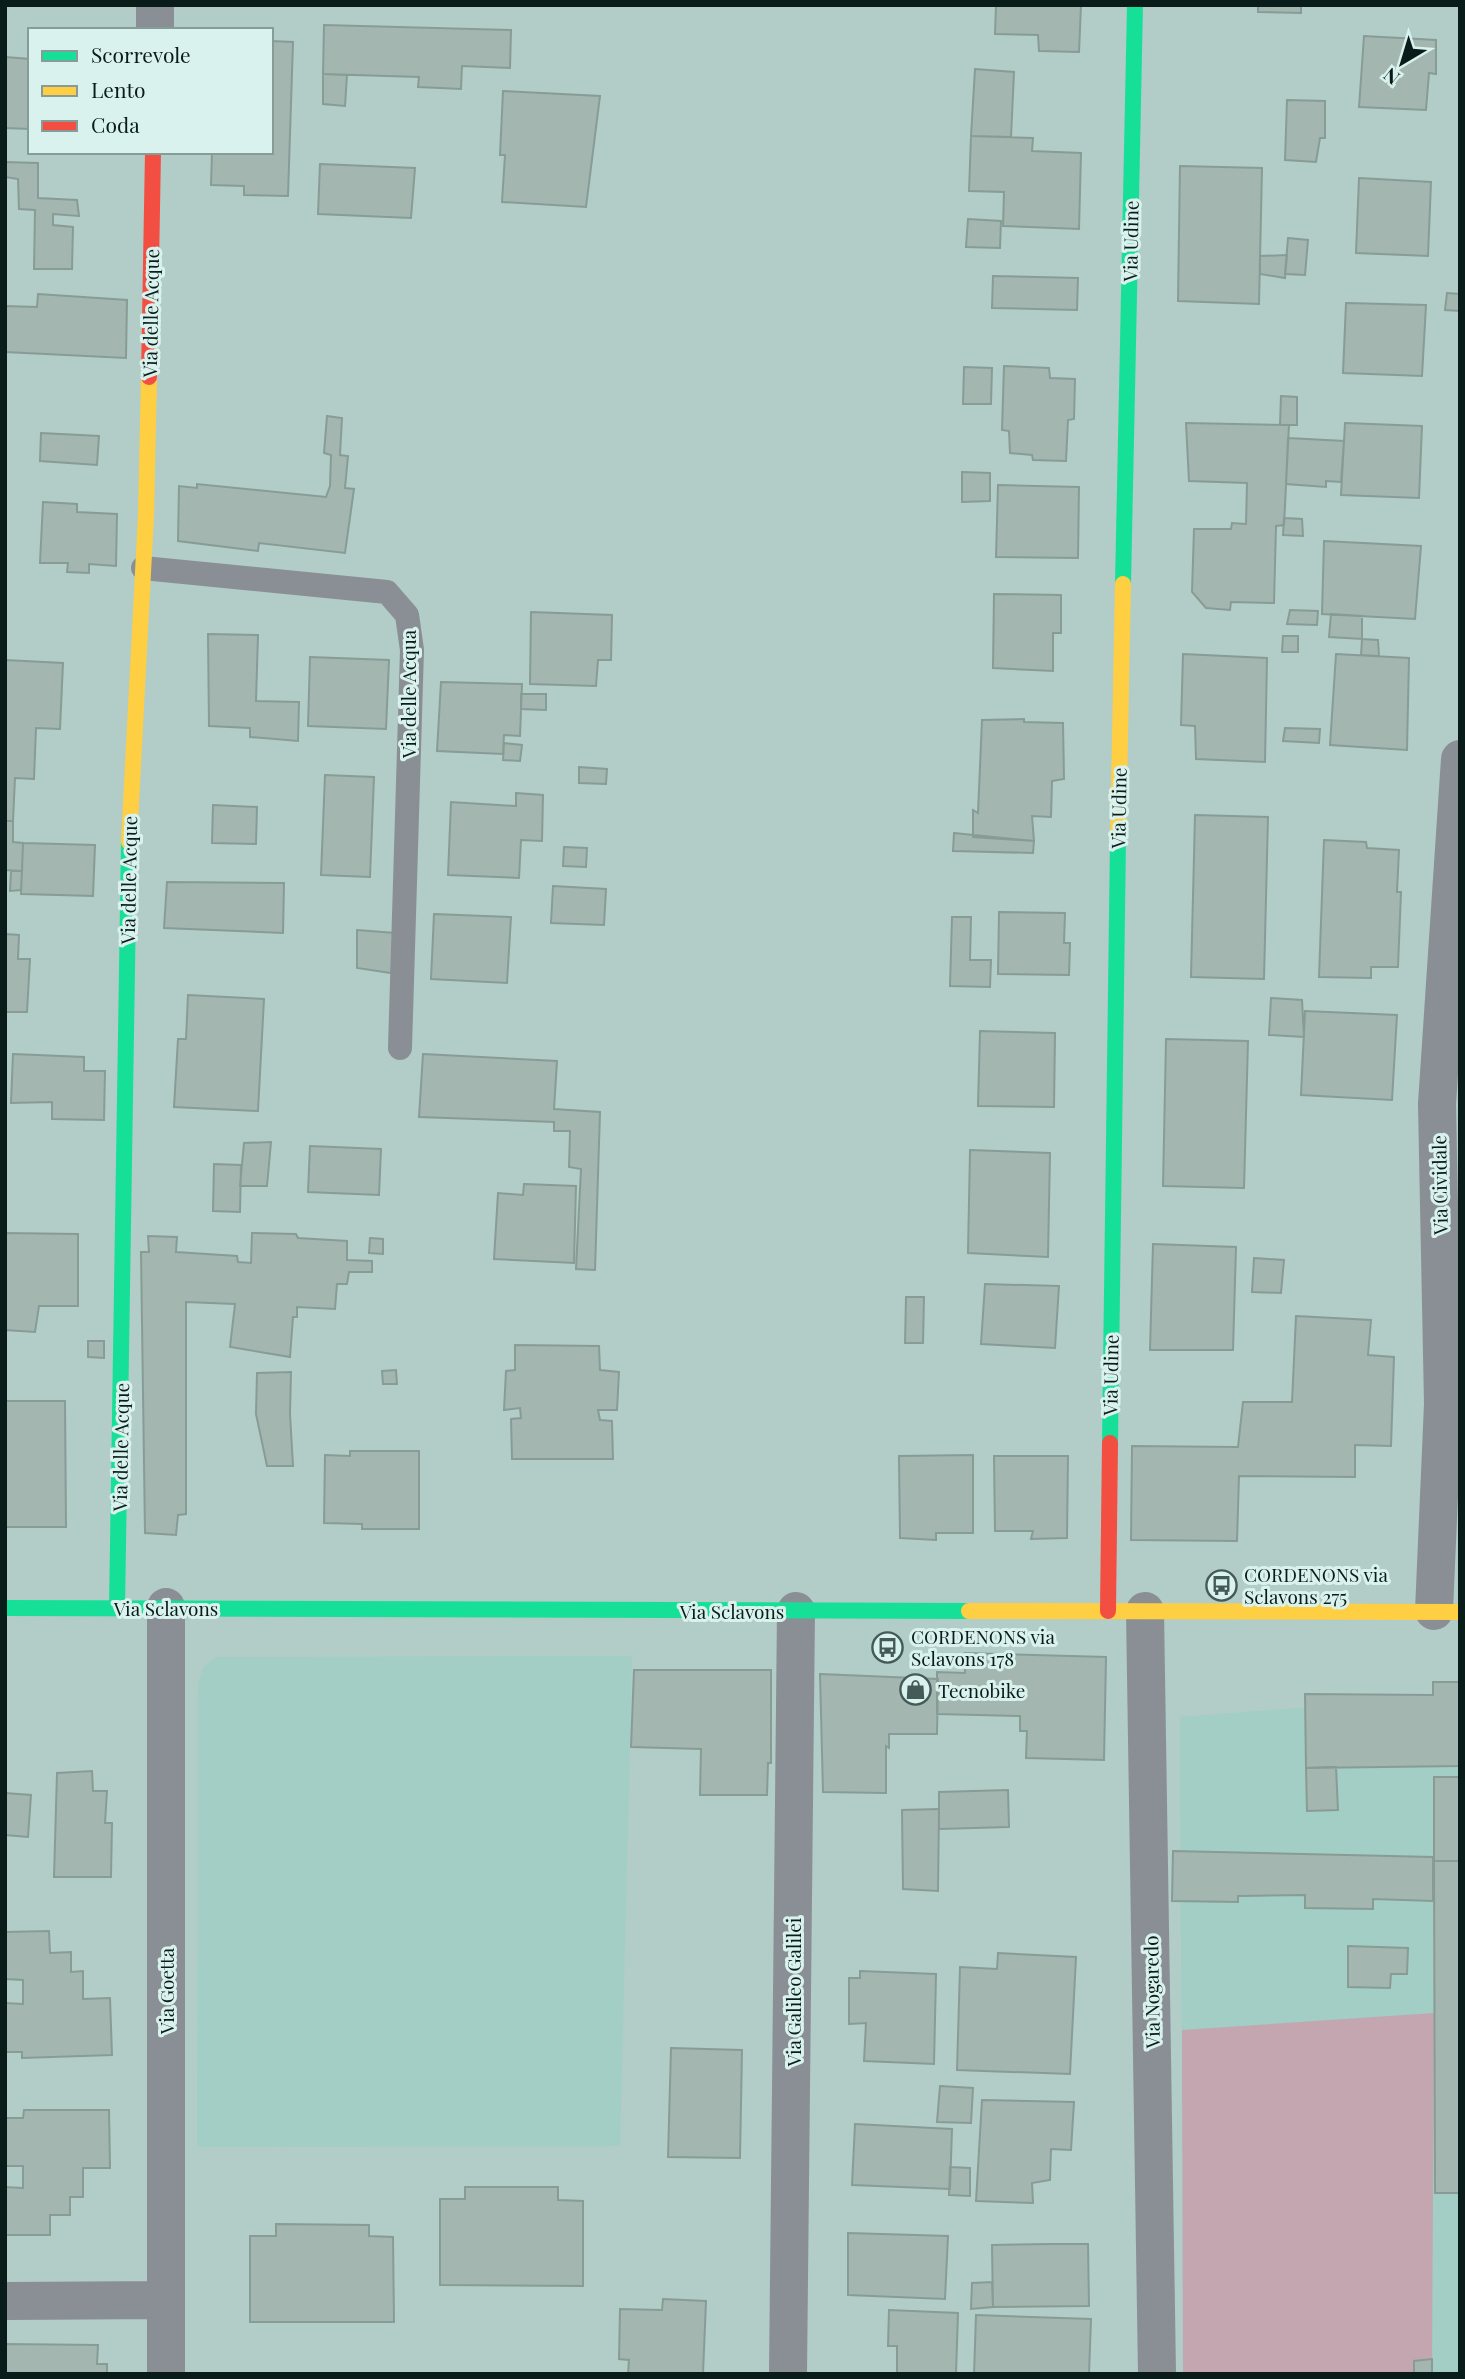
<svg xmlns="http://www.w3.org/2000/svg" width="1465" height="2379" viewBox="0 0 1465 2379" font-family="'Playfair Display',serif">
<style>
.built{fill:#a2cec5}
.green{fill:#c3a6b0}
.building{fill:#a3b6af;stroke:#889c96;stroke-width:2}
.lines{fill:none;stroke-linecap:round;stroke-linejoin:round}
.lane{stroke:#8a8f96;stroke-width:24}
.street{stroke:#8a8f96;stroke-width:38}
.fast{stroke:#16e098;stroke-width:16}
.slow{stroke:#ffcf43;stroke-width:16}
.jam{stroke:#f24e42;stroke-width:16}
.labels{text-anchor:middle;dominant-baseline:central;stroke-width:6;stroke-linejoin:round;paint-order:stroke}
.street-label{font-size:19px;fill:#091c19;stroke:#daf2ed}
.poi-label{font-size:19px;fill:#091c19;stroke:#daf2ed;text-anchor:start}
</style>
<rect width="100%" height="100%" fill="#b2ccc7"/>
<!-- built -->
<path class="built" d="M632,1656l-12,490 -423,1 1,-464 5,-15 13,-11z
M1460,1696v678h-277l-3,-657z"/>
<!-- green -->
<path class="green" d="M1434,2013l-2,361h-249l-1,-344z"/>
<!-- building -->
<path class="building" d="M996,5h85l-2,47 -40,-1 -1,-16 -43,-1z
M1258,5h43v8l-43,-1z
M324,25l187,5 -1,38 -48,-2 -1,23 -43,-2 1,-10 -96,-3z
M1364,36l72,4v34l-7,-1 -3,37 -67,-3z
M271,41l22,1 -5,154 -44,-1v-9l-33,-1 1,-33h59z
M5,57l25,2v70l-25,-1z
M975,69l39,3 -3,65 -40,-1z
M323,74l24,1 -2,31 -22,-2z
M503,91l97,5 -14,111 -84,-5 3,-47h-5z
M1287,100l38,1v37h-5l-4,24 -31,-2z
M971,136l62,2 -1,13 49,2 -2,76 -76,-3 1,-34 -35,-1z
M5,162l33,1v35l39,2 2,16 -26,-2v11l20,2 -1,42h-38l1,-59 -16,-1 -1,-30 -13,-2z
M320,164l95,4 -4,50 -93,-4z
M1180,166l82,2 -3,136 -81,-3z
M1359,178l72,4 -3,74 -72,-3z
M968,219l33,2 -1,27 -34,-1z
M1288,238l20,2 -3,35 -20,-1z
M1287,255l-2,23 -25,-4v-18z
M993,276l85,2 -1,32 -85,-2z
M1447,293l13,1v17l-15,-1z
M38,294l89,6 -1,58 -121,-6v-46l32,1z
M1346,303l80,2 -4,71 -79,-3z
M1004,366l45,2 1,10 25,1 -1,40 -6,1 -2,41 -33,-1 -1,-5 -22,-2 -1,-22 -7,-1z
M964,367l28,1 -1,36h-28z
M1281,396l16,1v28h-17z
M327,416l15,2 -2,37 8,1 -3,32 9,1 -9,64 -86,-10 -1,8 -80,-10 1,-55 18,2v-4l129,13 4,-11 1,-31 -7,-2z
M1186,423l103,2 -5,100 -8,1 -2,77 -43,-1 -1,8 -24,-2 -14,-16 2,-63h37l1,-6 14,1 1,-41 -58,-2z
M1345,423l77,3 -3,72 -78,-3z
M41,433l58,3 -2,29 -57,-4z
M1288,438l56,3 -3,41 -15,-1v6l-40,-3z
M962,472l28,1v28l-28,1z
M998,485l81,2 -1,71 -82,-1z
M43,502l34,2v8l40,2 -1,52 -27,-2v9l-22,-1 1,-9h-28z
M1284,518l18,1 1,17 -20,-1z
M1324,541l97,5 -6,73 -93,-5z
M994,594l67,1v38h-8v38l-60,-3z
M1290,610l28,1 -1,14 -30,-1z
M531,612l81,3 -1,45h-13l-2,26 -66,-2z
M1331,614l31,2v23l-33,-2z
M208,634l50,1 -2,66 43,1 -1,39 -48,-4v-9l-41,-2z
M1283,636h15v16h-16z
M1362,639l16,1 1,16 -18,-1z
M1183,654l84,4 -2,104 -69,-3 -1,-33 -14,-1z
M1336,654l73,4 -2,92 -77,-5z
M310,657l79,3 -3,69 -78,-3z
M5,660l58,3 -3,66 -24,-1 -2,51 -19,-1 -2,43h-8z
M441,682l81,2 -2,52 -16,-1 -1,19 -66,-3z
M521,694h25v16l-25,-1z
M1024,719v3l39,1 1,56 -12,2 -1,36 -19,-1 2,25 -61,-4v-27l5,3 4,-93z
M1285,728l35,1 -1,14 -36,-2z
M504,743l18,2 -2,16 -17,-1z
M579,767l28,2 -1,15 -27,-1z
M325,775l49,2 -4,100 -49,-2z
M516,793l27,2 -1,46 -21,-1 -2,38 -71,-3 3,-73 65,4z
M213,805l44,2 -1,37 -44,-1z
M1195,815l73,2 -4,162 -73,-2z
M5,821h8v21l10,1 -1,28 -17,-1z
M954,833l80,8 -1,12 -80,-2z
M1324,840l42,2 1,6 32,2 -2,42h4l-3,75h-27v11l-52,-1z
M23,843l72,2 -2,51 -72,-2z
M564,847l23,1 -1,19 -23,-1z
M11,871h11l-1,19 -11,1z
M167,882l117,1 -1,50 -119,-5z
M553,886l53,3 -2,36 -53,-2z
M999,912l66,1 -1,30h6l-1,32 -71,-1z
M434,914l77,3 -4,66 -76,-4z
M952,917h19l-1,43h21l-1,27 -40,-1z
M357,930l38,3 -4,40 -34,-5z
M5,934l14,1 -1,24h12l-3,53h-22z
M188,995l76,4 -6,112 -84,-4 4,-68h8z
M1271,998l31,2 2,37 -35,-2z
M1305,1011l92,4 -5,85 -91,-5z
M980,1031l75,2 -1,74 -76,-1z
M1166,1039l82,2 -4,147 -81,-2z
M13,1054l71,3v14h21l-1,49 -52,-1v-17l-41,1z
M423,1054l134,7 -3,48 46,3 -5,158 -19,-1 5,-100 -12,-2 1,-36h-16v-9l-135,-5z
M271,1142l-4,44h-27l4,-43z
M310,1146l71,3 -2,46 -71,-3z
M970,1150l80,3 -2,104 -80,-4z
M214,1164l27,1 -1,47 -27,-1z
M524,1184l52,2 -2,77 -80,-4 4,-66 25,2z
M5,1233l73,1v72h-39l-4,26 -30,-2z
M252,1233l44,1 2,4 49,3v19l25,1v11h-23l-2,12h-10l-2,25 -38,-2v10h-4l-3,40 -60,-10 5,-43 -49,-2v212l-8,1 -2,20 -31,-2 -4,-281h8l-1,-16 29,1 -1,15 61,4 1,6 13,1z
M370,1238l13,1v15l-14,-1z
M1153,1244l83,3 -3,103h-83z
M1254,1258l30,2 -3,33 -29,-1z
M985,1284l74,2 -4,62 -74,-4z
M906,1297h18l-1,46h-18z
M1296,1316l75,4 -3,35 26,2 -3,89 -36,-1v32l-116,-1 -2,65 -106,-1 1,-94 106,1 5,-45h49z
M88,1341h16v17l-16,-1z
M515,1345l84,1 1,24 19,2 -2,38h-19l2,10 12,1 1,38h-101l-1,-40 10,-1 -1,-10 -16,2 2,-39 9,-1z
M396,1370l1,14h-14l-1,-13z
M291,1372l-1,42 3,52h-26l-11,-52 1,-41z
M5,1401h60l1,126h-61z
M350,1451h69v78h-57v-5l-38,-1 1,-68 25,1z
M973,1455v78h-37v7l-36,-2 -1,-82z
M994,1456h74l-1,82 -36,1 2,-8h-38z
M965,1653l141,4 -2,103 -78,-2 1,-27h-7v-15l-83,-2v-42l28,1z
M634,1670h137v93h-3l-1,32h-67l1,-46 -70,-2z
M820,1674l118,5 -1,55h-48v14l-3,-2v47l-63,-1z
M1433,1682h27v84l-154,2 -1,-74 128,1z
M1336,1767l2,43 -31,1 -1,-43z
M92,1771l1,20h14l-2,32h7l-1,54h-57l3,-104z
M1434,1777h26v84h-26z
M1008,1790l1,37 -70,2v-37z
M5,1793l26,2 -3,42 -23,-2z
M939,1809l-1,82 -35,-2 -1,-79z
M1173,1851l260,6v44l-60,-2v10l-68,-1v-13l-67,1v6l-66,-1z
M1434,1861h26v332h-25z
M49,1931l1,22 21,-1v20l12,-1v28l27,-1 2,57 -90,3v-6h-17v-49l18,1v-24l-18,-1v-47z
M1348,1946l60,2 -1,26h-16l-1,14 -42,-1z
M998,1953l78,4 -6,117 -113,-4 3,-103 37,2z
M860,1971l76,3 -2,90 -70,-3 2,-38 -17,1v-46h11z
M671,2048l71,2 -2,108 -72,-1z
M940,2086l33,2 -2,35 -34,-1z
M982,2100l92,2 -3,48 -20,-1 -1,31 -18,3 1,20 -57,-2z
M24,2110h85l1,58h-27v29h-13v18h-20v20h-45v-48l18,1v-22h-18v-48h18z
M855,2124l97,5 -2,60 -98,-4z
M950,2167l20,1v28l-21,-1z
M465,2187h93v13l25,1v85l-143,-1v-86h25z
M276,2224l93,1v11l24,1 1,85h-144v-86h26z
M848,2233l100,3 -3,63 -97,-4z
M1051,2244h37l1,62 -96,1 -1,-62z
M992,2282l1,25 -22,2 1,-26z
M663,2299l43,2 -3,73h-75l1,-14 -10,-1 1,-50 42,1z
M889,2310l69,3 -2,61h-59v-28h-9z
M976,2315l115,4 -2,55h-115z
M5,2344l93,1 -1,19h10v10h-102z
M1432,2359v15h-18v-13z"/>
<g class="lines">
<!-- lane -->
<path class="lane" d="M143,568l244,24 20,23 5,35 -12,398"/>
<!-- street -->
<path class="street" d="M155,30v-25
M1145,1611l12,763
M1434,1611l9,-207 -6,-300 23,-345
M5,2301l161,-1
M166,2374v-767
M788,2374l8,-763"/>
<!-- fast -->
<path class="fast" d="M1123,584l12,-579
M1110,1443l8,-604
M5,1608l964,3
M117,1608l12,-766"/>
<!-- slow -->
<path class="slow" d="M1118,839l5,-255
M129,842l17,-327 3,-138
M969,1611l491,1"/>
<!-- jam -->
<path class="jam" d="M149,377l4,-225
M1108,1611l2,-168"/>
</g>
<!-- icons -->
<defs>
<symbol id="bus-ring" viewBox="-11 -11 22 22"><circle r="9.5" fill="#daf2ed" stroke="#445a56" stroke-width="1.5"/><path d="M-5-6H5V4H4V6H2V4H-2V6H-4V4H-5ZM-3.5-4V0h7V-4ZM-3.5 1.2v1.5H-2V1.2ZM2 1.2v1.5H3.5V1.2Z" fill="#445a56"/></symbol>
<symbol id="shop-ring" viewBox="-11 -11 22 22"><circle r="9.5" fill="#daf2ed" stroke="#445a56" stroke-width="1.5"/><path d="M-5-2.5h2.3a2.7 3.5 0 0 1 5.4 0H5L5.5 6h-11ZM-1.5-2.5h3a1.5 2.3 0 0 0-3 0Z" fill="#445a56"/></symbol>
</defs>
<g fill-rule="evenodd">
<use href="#bus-ring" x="1204" y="1568" width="35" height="35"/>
<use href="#bus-ring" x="870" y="1630" width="35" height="35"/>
<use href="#shop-ring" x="898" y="1672" width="35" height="35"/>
</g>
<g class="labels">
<!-- street labels -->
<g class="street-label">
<text transform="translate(1130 241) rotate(-89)">Via Udine</text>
<text transform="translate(150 313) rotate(-89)">Via delle Acque</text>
<text transform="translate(408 694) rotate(-90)">Via delle Acqua</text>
<text transform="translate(1118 808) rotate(-89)">Via Udine</text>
<text transform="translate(128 880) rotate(-89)">Via delle Acque</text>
<text transform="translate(1439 1185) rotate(-91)">Via Cividale</text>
<text transform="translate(1110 1375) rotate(-89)">Via Udine</text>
<text transform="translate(120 1447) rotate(-89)">Via delle Acque</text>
<text x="166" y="1608">Via Sclavons</text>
<text x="732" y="1611">Via Sclavons</text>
<text transform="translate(166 1991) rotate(-90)">Via Goetta</text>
<text transform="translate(793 1992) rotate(-90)">Via Galileo Galilei</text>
<text transform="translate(1151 1992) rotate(-91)">Via Nogaredo</text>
</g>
<!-- poi labels -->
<g class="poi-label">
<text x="1244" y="1574">CORDENONS via<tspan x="1244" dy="22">Sclavons 275</tspan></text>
<text x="911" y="1636">CORDENONS via<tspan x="911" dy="22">Sclavons 178</tspan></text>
<text x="938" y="1690">Tecnobike</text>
</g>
</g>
<!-- border -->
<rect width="1465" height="2379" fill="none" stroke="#091c19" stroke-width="14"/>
<!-- legend -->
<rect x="28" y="28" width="245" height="126" fill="#daf2ed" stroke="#869c98" stroke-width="2"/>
<rect x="42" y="51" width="35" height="10" fill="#16e098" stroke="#869c98" stroke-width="2"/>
<text x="91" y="63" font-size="21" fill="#091c19">Scorrevole</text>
<rect x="42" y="86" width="35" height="10" fill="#ffcf43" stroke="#869c98" stroke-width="2"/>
<text x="91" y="98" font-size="21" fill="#091c19">Lento</text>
<rect x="42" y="121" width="35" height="10" fill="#f24e42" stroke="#869c98" stroke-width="2"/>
<text x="91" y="133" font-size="21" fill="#091c19">Coda</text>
<!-- north arrow -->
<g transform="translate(1402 63) rotate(218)" stroke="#daf2ed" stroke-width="5" paint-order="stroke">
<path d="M0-5L12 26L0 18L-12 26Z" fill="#091c19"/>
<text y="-10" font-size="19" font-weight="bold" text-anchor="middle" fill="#091c19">N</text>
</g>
</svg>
